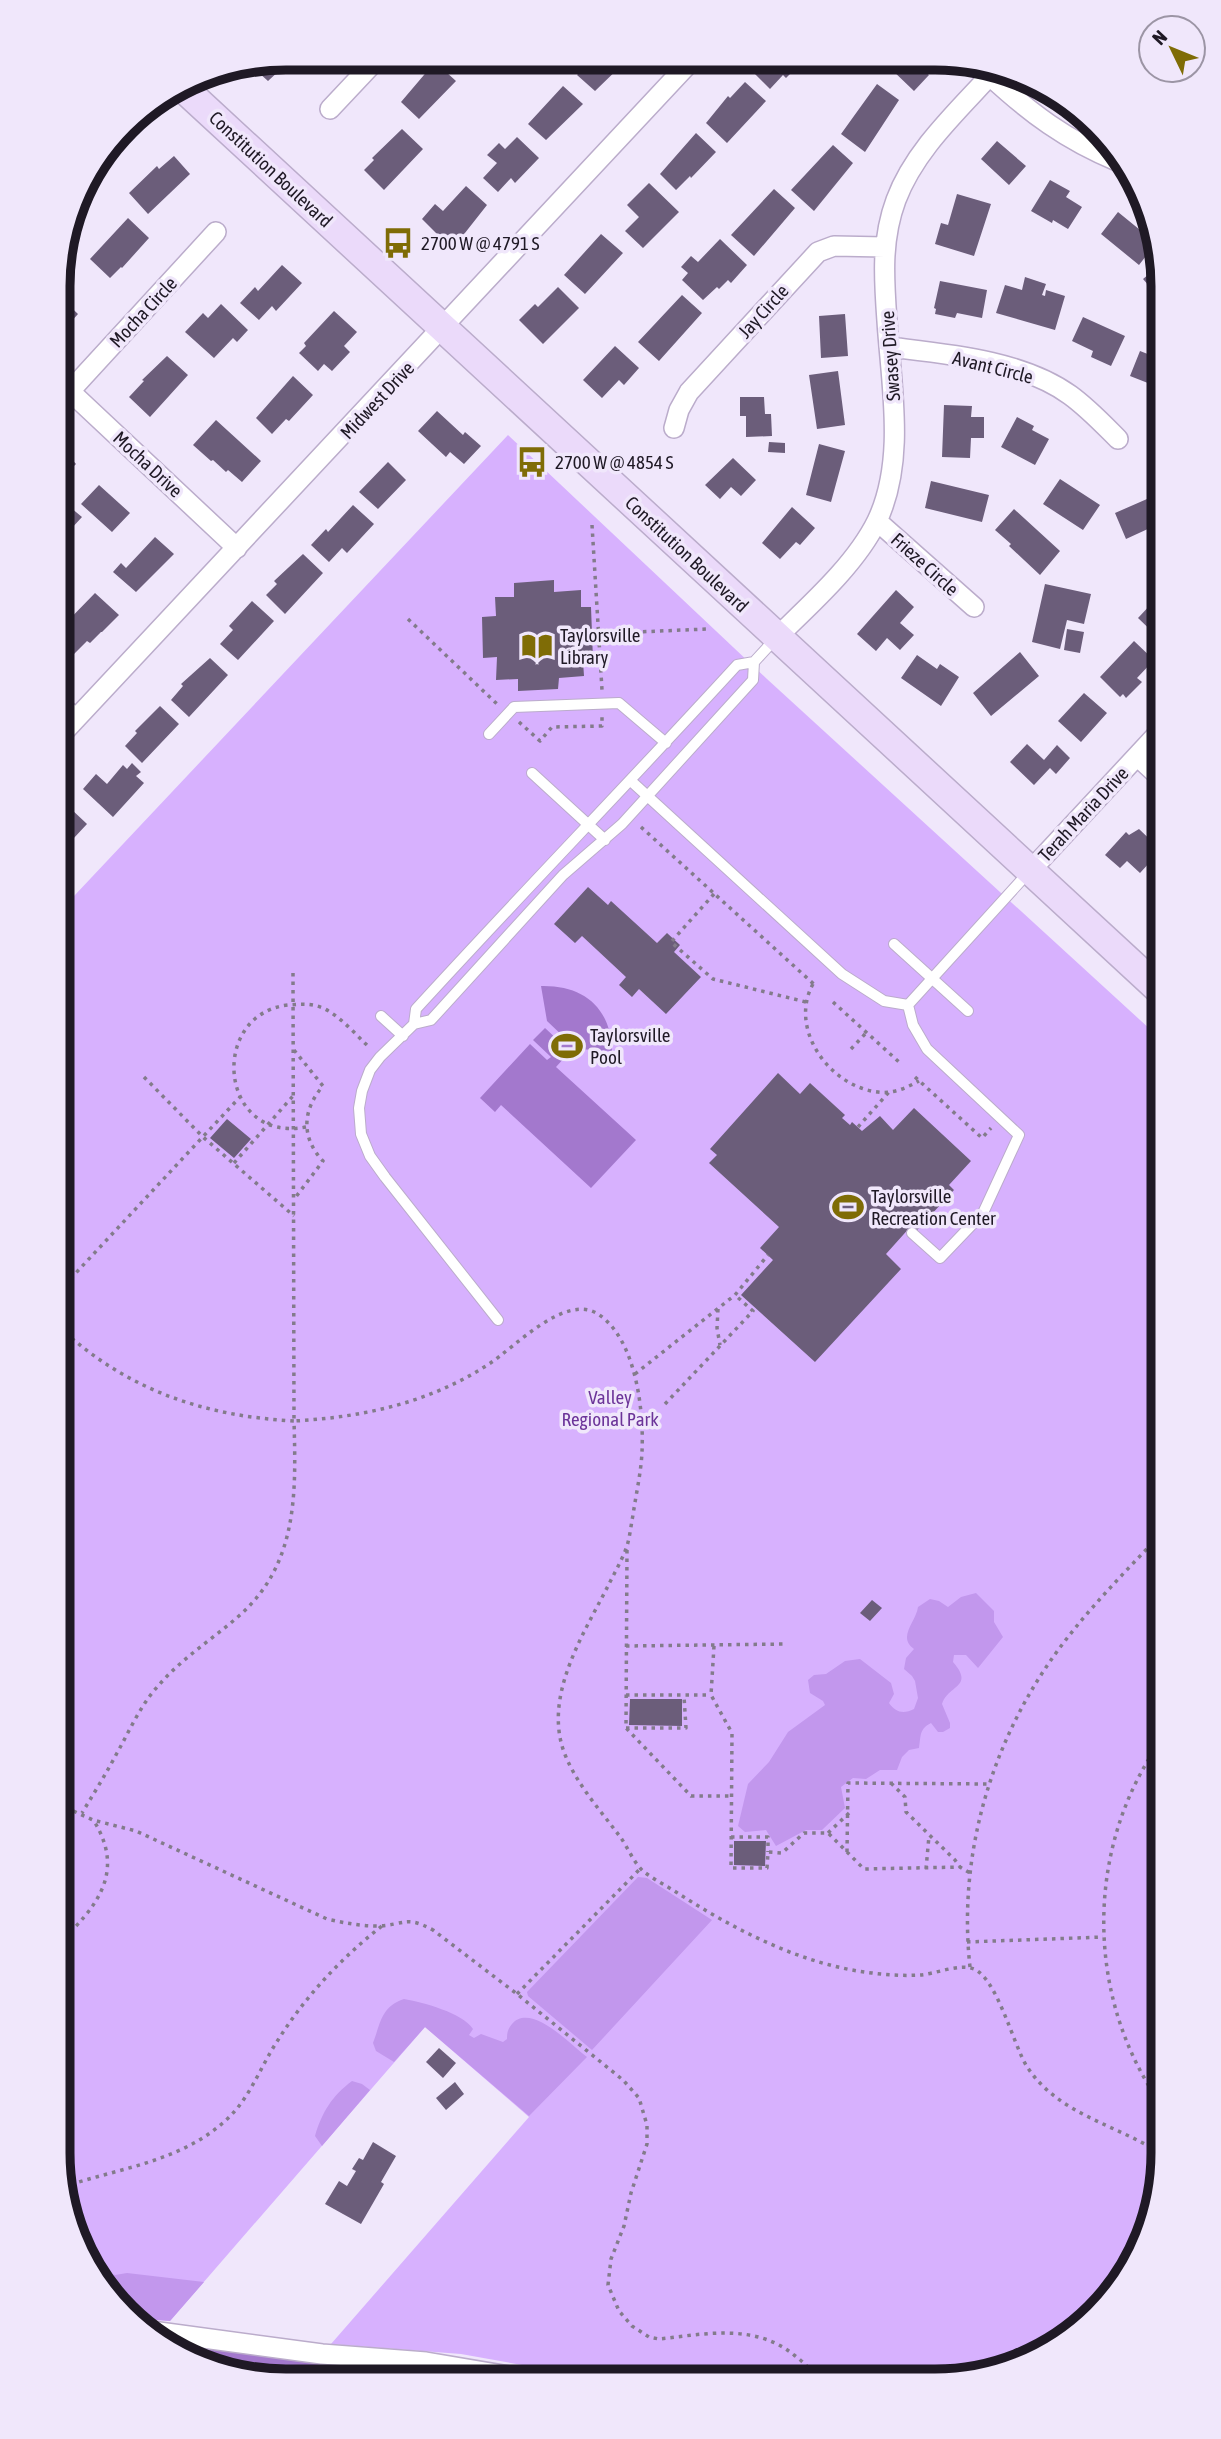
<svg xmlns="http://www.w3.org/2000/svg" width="1221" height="2439" viewBox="0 0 1221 2439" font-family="'Asap Condensed',sans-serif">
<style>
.green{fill:#d7b1fe}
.forest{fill:#c297ed}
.water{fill:#a378cd}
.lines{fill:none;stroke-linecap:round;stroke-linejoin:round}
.canal{stroke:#a378cd;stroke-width:19}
.building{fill:#6b5d7a}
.service-casing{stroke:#bbaccb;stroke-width:12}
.minor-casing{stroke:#bbaccb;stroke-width:22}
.secondary-casing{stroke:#bbaccb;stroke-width:31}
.path{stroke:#837b8b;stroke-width:3.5;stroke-dasharray:3.5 5;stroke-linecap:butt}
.service{stroke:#fff;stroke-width:10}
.minor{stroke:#fff;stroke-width:19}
.secondary{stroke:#ebdafa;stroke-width:28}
.labels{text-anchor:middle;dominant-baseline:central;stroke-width:7;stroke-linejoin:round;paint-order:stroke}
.street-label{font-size:19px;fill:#1f1925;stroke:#f0e7fb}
.poi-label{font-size:19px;fill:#1f1925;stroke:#f0e7fb;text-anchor:start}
.park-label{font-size:19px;fill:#6c3499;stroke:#f0e7fb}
.rim{fill:none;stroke:#1f1925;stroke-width:9}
</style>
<rect width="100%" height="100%" fill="#f0e7fb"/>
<!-- green -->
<path class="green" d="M508,435l259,244 396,362v1127l-17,72 -30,52 -54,51 -54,26 -73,12 -330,-1 -144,-26 -130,-10 198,-227 -104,-90 -255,294 -39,-3 -61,-92 -12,-73 1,-1241z"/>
<!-- forest -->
<path class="forest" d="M976,1593l18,18v11l9,15 -25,31 -12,-13h-12l-1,7c22,25 -5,23 -11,42l8,19v5l-7,4h-5l-7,-9c-12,6 -10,13 -12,25l-10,2 -7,7 -5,13h-17l-14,9 -13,-1 -12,9 4,21 -23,22h-16l-30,16 -10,-16 -21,2 -7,-6 10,-42 21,-22 19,-30 37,-27 -2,-4 -13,-8 -2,-13 6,-5 12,-1 19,-13 15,-2 31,24 3,11 -5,9c7,10 15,11 25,6l4,-11 -3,-17 -3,-5 -8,-7 2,-11 8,-9c-17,-12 2,-27 4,-42l12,-8 9,2 9,6 13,-10z
M638,1877l9,1 65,42 -120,130 -64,-54 -1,-4z
M404,1999c18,3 59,14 69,30l-4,6 5,3 7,-4 22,8 4,-3c0,-7 1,-10 5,-15 19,-22 59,21 75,33l-58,59 -104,-89 -31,35 -18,-11 -3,-8c8,-21 8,-36 31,-44z
M352,2081l10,3 8,6 -48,56 -7,-10c7,-24 17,-40 37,-55z
M98,2269l17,6 12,-2 77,9 -34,39 -39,-3z"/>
<!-- water -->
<path class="water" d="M541,986c43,-1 70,22 71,65l-35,-2 -3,-2 -18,20 80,73 -45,48 -90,-83 -6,7 -15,-14 50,-54 17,16 4,-3 -18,-17 12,-12 15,14 -3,3 2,3 8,-8 -20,-19z"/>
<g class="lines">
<!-- canal -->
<path class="canal" d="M178,2351l100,8 125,21"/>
</g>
<!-- building -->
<path class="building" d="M286,58h7l-25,23 -18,-16z
M448,59h29l-8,13z
M591,60h36l-32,31 -18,-16z
M766,61h37l-17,17 -3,-3 -13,14 -16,-16z
M435,62l21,19 -37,38 -18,-17z
M896,62h36l-8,8 5,5 -15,16 -24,-23z
M745,82l21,19 -39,42 -21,-20 22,-27 2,2z
M877,84l22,16 -34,52 -24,-18z
M563,86l20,18 -37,36 -18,-16z
M402,129l21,20 -39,41 -20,-20 10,-10 -2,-2z
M696,133l20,19 -25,26 -1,-2 -14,14 -16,-16z
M517,137l22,21 -24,25 -4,-5 -13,14 -15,-14 14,-15 -10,-8 12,-12 6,6z
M997,141l29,25 -17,19 -28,-26z
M833,145l20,18 -39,48 -23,-21z
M174,156l16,18 -42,40 -19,-21 28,-27 2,3z
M1050,180l20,11 -4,6 16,10 -14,22 -15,-9 -1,3 -21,-12z
M649,183l30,29 -36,36 -18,-17 14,-14 -12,-12z
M466,186l21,19 -26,33 -3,-2 -9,10 -27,-27 13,-15 8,7z
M774,189l21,19 -41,48 -23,-21z
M957,194l34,10 -17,52 -39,-12 6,-21 7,2z
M1118,212l38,31 -17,22 -38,-31z
M128,218l21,20 -27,30 -1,-1 -11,11 -20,-19z
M601,234l22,19 -38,41 -21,-19z
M720,239l27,26 -16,18 -3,-3 -9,9 -2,-2 -14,13 -21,-20 6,-7 -7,-6 10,-11 7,6z
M282,265l20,18 -26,28 -4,-5 -13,14 -19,-17 15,-16 3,4z
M1160,265l3,21v16l-20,-23z
M1025,277l21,7 -4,11 3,1 1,-6 19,6 -10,34 -59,-17 9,-28 17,5z
M940,281l47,9 -5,28 -25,-5 -2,5 -20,-4 1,-5 -2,-1z
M558,287l21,21 -36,36 -24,-24 16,-16 3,3z
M682,295l20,18 -43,48 -21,-19z
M60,297l18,17 -18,20z
M221,304l27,26 -11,12 -4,-4 -19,20 -29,-26 18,-19 5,5z
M334,311l23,21 -13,14 6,6 -18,19 -8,-7 -6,7 -19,-18 7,-7 -2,-3z
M845,314l3,42 -27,2 -2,-42z
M1083,317l42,19 -14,30 -20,-9 2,-6 -21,-10z
M615,346l24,22 -15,17 -5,-5 -17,18 -19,-18z
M1140,351l23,9v32l-5,-3v-2l-28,-11z
M167,356l21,19 -38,42 -21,-20 15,-16 -2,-1z
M838,371l7,54 -28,4 -8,-54z
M293,376l20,19 -24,26 -3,-2 -14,15 -16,-16z
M740,397h24l1,17h6l1,22 -26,1v-21h-6z
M944,405l28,1 -1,11h13v21h-13l-1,20 -28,-1z
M437,411l26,24 2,-3 16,14 -17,18 -14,-12 -4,5 -28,-26z
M1017,417l17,9 -2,4 17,9 -14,26 -34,-18z
M216,420l45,41 -19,21 -14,-12 -2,2 -13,-12 -2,1 -18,-16z
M769,442l16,1v10l-17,-1z
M819,444l26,7 -14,51 -25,-7z
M59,445l17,19 -17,17z
M733,458l23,22 -15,16 -10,-9 -11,12 -15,-14z
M388,462l18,18 -28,29 -19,-17z
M1060,479l40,26 -17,25 -40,-26z
M931,481l58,14 -7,27 -57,-14z
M99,485l31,28 -18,19 -31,-28z
M1163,492v30l-37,17 -11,-26z
M59,498l23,19 -23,25z
M353,505l21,19 -27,29 -5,-5 -13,14 -18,-17 15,-16 2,3z
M792,507l23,21 -15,17 -4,-3 -16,17 -18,-16z
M1014,509l46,42 -20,24 -31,-29 2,-2 -16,-14z
M155,537l19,17 -38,38 -23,-20 8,-9 5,5z
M303,554l20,19 -38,41 -19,-19 11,-11 -3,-3z
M554,580v12l27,-2v17h10l2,53 -10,1 1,15 -25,2 -1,11 -40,2v-12l-22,1 1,-23 -14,1 -1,-41 14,-1 -1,-19h19v-14z
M1045,584l46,10 -7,30 -17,-4 -7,29 -28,-7z
M896,590l18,17 -14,16 14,12 -14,15 -13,-12 -11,13 -19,-17z
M95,593l24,22 -17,17h-1l-11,11 -3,-2 -14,14 -14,-13v-12z
M252,601l22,20 -36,39 -18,-16 13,-14 -4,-4z
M1153,602l8,8 2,-2v34l-25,-24z
M1067,629l17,3 -4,21 -16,-3z
M1134,641l20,19 -17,18 5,4 -16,16 -3,-4 -3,3 -20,-20z
M1020,652l19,24 -48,40 -18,-23z
M917,655l20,14 3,-5 19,13 -18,29 -40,-28z
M210,658l18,17 -39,42 -18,-17 12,-14 -2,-2z
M1084,693l23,20 -26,29 -23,-21z
M160,706l19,18 -37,39 -17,-17 12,-13 -2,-2z
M1027,744l17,16 13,-15 13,13 -14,16 -6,-6 -16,17 -24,-23z
M132,763l9,9 -5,4 8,7 -31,34 -30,-28 13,-15 11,10 16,-19 4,4z
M70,808l17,16 -28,30v-39l3,-3 2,3z
M1139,829l22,21 -21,23 -13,-12 -7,7 -15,-13 21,-23 3,3z
M588,887l20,18 3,-4 46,42 10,-10 13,12 -6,7 27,25 -35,37 -27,-25 -7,8 -13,-12 7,-8 -44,-41 -7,7 -21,-19z
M778,1073l22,21 10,-11 35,32 -3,3 8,7 2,-3 10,9 18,-15 13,14 21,-22 57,53 -22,24 5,5 -37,40 -5,-5 -26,29 15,15 -86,93 -74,-67 32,-35 -13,-12 19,-21 -70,-64 8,-8 -7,-6z
M227,1119l24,20 -17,19 -24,-20z
M872,1600l10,8 -12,13 -10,-8z
M630,1699h52v27l-53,-1z
M734,1841h32l-1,25 -31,-1z
M439,2048l17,15 -13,15 -17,-16z
M455,2082l9,12 -18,16 -10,-12z
M373,2142l23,14 -15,26 3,2 -23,40 -36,-20 14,-23 8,5 9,-15 -4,-2 7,-11 4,2z"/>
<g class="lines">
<defs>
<path id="service" d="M489,734l25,-27 105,-4 47,40
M532,773l73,67
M631,781l211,193 42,27 24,4 5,20 14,24 92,86 -36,78 -43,45 -28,-25
M894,944l74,67
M908,1005l120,-132
M381,1016l22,20
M414,1024l2,-15c106,-116 215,-228 321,-344l17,-3 22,-24
M498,1320l-113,-143 -15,-21 -9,-22 -2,-26 3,-17 8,-21 10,-13 34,-33 17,-4 132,-145 59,-51 131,-144 1,-18"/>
<path id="minor" d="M990,76c40,37 76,64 127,85
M330,109l48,-51
M889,347c57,7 133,13 181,48 18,13 33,29 48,44
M60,382l177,166
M70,391l146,-159
M674,428l5,-18 10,-18 129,-140 16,-6 51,1
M877,521l97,86
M777,637c34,-33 79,-73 100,-116 29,-61 14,-136 10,-200 -3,-41 -6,-81 9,-121 19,-51 63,-90 99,-130
M59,704l17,15
M59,737l633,-677
M1137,756l26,24
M1031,870l132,-142
M144,2330l178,24 104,8 106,18"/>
<path id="secondary" d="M181,86l982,907"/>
</defs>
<!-- service casing -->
<use href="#service" class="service-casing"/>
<!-- minor casing -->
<use href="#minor" class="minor-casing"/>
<!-- secondary casing -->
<use href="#secondary" class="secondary-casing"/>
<!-- path -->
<path class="path" d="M642,457l3,-3
M592,525l10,165
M408,619l89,85
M592,634l114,-5
M519,722l21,19 12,-14 50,-1v-11
M641,827l176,160
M714,894l-43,48 42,37 93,23
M293,973l1,448c70,-4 135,-18 195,-57 26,-17 76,-71 109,-50 38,25 46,96 44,138 -1,21 -6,42 -9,63 -2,10 -3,21 -6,31 -4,12 -11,24 -17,36 -25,50 -67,112 -46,170 12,32 37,59 57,86 7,10 13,25 22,33 10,8 22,14 33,21 59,38 126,73 196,81 16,2 32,3 48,2 16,-1 39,-12 54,-6 23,10 39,74 52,96 31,50 91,59 137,90
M813,984c-25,45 17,103 65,108 15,2 28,-4 41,-11
M833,1002l66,60
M851,1049l15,-16
M294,1050l29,36c-21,24 -22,52 0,75l-28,37
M144,1077l59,60 91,79
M915,1077l67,61 9,-10
M306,1127c-87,17 -98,-113 -18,-122 13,-1 25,-2 37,4 17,9 31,26 45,39
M858,1127l31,-35
M234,1163l59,-67
M59,1291l181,-194
M718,1309l-1,19 3,17
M59,1327c68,63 144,89 235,94 2,72 4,142 -54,194 -27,24 -58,43 -81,70 -18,19 -29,45 -42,68 -11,21 -23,40 -35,60
M635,1374l100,-79 33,-40
M665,1404l88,-93 -18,-16
M627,1550l-1,178 65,68h40
M626,1646l158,-2
M714,1646l-3,49 21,38 -1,135h36l1,-16 14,1 22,-20h24l36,36 96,-2 10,6
M626,1695h85
M626,1728h60l-2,-32
M891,1783l14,14 1,15 49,48 5,7
M58,1804l35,16 43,11 191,88c18,4 33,7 51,7 26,-1 28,-11 55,4l84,64 106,86 16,18 8,27v19l-16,49 -7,33 -13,33 -3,26 11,26 13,15 17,11 10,2c46,-5 96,-16 135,16 10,7 18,17 27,26
M828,1833l21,-20
M731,1837h37v15
M847,1852l1,-69 141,1
M926,1869l3,-33
M967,1942l136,-5
M58,1944c38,-36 68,-71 36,-123
M970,1967c-12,-108 19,-218 81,-307 32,-46 73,-87 112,-128
M517,1994l123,-125
M1163,2107c-79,-108 -79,-262 0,-369
M63,2187c56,-19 117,-25 162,-66 25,-22 35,-54 53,-81 27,-43 63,-82 104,-114
M995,2371l74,-35"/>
<!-- service -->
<use href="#service" class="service"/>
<!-- minor -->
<use href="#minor" class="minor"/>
<!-- secondary -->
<use href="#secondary" class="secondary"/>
</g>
<!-- icons -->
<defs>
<symbol id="bus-bare" viewBox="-9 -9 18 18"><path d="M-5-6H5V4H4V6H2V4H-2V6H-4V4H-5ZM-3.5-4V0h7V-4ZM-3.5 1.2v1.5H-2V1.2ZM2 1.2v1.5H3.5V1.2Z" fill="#7f6c06" stroke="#f0e7fb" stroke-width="2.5" paint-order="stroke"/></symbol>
<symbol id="library-bare" viewBox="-9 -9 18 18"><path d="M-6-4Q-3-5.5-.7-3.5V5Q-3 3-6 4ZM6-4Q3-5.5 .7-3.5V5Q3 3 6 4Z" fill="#7f6c06" stroke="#f0e7fb" stroke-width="2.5" paint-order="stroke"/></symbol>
<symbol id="stadium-bare" viewBox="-9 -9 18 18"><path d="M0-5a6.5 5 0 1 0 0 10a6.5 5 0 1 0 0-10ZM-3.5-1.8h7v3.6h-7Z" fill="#7f6c06" stroke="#f0e7fb" stroke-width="2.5" paint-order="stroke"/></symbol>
</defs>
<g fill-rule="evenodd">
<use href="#bus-bare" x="376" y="221" width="44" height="44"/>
<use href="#bus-bare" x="510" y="440" width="44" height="44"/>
<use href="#library-bare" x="515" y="624" width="44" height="44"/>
<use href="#stadium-bare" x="545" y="1024" width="44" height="44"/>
<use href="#stadium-bare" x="826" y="1185" width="44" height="44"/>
</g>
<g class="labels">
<!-- street labels -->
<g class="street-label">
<text transform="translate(271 169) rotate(43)">Constitution Boulevard</text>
<text transform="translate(763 311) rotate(-48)">Jay Circle</text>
<text transform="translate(143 312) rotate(-47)">Mocha Circle</text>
<text transform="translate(890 356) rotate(-94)">Swasey Drive</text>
<text transform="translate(993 367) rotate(14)">Avant Circle</text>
<text transform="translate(377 400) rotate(-47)">Midwest Drive</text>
<text transform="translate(148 464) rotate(43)">Mocha Drive</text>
<text transform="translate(687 554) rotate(43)">Constitution Boulevard</text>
<text transform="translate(925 564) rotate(42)">Frieze Circle</text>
<text transform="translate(1083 814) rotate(-47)">Terah Maria Drive</text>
</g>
<!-- poi labels -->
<g class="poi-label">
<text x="421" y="243">2700 W @ 4791 S</text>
<text x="555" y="462">2700 W @ 4854 S</text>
<text x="560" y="635">Taylorsville<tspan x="560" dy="22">Library</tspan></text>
<text x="590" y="1035">Taylorsville<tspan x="590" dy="22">Pool</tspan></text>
<text x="871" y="1196">Taylorsville<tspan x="871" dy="22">Recreation Center</tspan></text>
</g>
<!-- park labels -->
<g class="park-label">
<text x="610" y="1397">Valley<tspan x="610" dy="22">Regional Park</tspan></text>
</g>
</g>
<!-- crop -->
<path d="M0 0H1221V2439H0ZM286 70H935A216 216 0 0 1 1151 286V2153A216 216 0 0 1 935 2369H286A216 216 0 0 1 70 2153V286A216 216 0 0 1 286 70Z" fill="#f0e7fb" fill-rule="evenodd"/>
<path class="rim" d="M286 70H935A216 216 0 0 1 1151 286V2153A216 216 0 0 1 935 2369H286A216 216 0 0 1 70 2153V286A216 216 0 0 1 286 70Z"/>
<!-- north arrow -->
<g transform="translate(1172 49) rotate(313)"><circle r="33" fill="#f0e7fb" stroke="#9c95a5" stroke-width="2"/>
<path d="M0-5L12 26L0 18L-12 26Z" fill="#7f6c06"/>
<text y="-10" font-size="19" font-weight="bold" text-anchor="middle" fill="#1f1925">N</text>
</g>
</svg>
